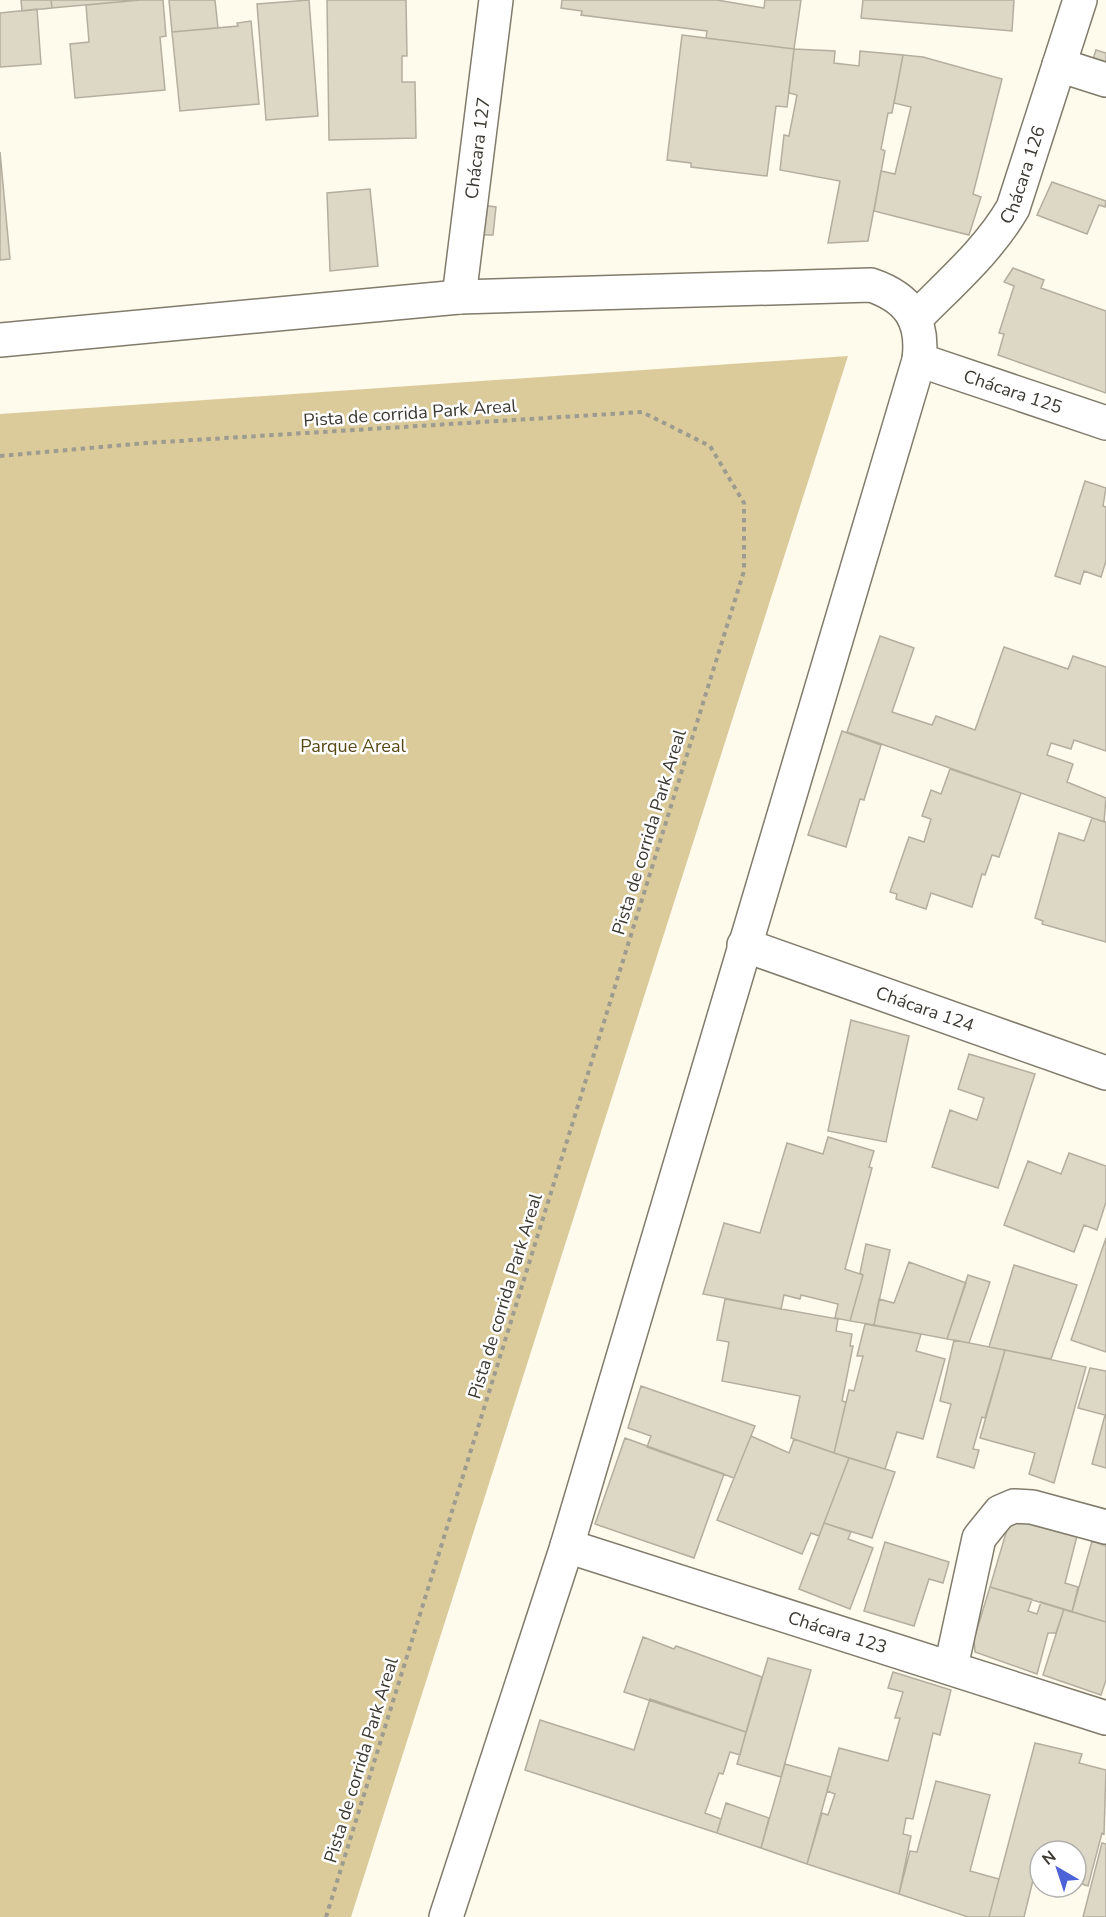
<svg xmlns="http://www.w3.org/2000/svg" width="1106" height="1917" viewBox="0 0 1106 1917" font-family="'Nunito Sans',sans-serif">
<style>
.green{fill:#dbcb9b}
.building{fill:#ddd7c6;stroke:#b4ae9e;stroke-width:1.5}
.lines{fill:none;stroke-linecap:round;stroke-linejoin:round}
.minor-casing{stroke:#817b6b;stroke-width:36}
.path{stroke:#9e9b90;stroke-width:4;stroke-dasharray:4.5 4.5;stroke-linecap:butt}
.minor{stroke:#fff;stroke-width:33}
.labels{text-anchor:middle;dominant-baseline:central;stroke-width:5;stroke-linejoin:round;paint-order:stroke}
.street-label{font-size:18px;fill:#3c3932;stroke:#fff}
.park-label{font-size:18px;fill:#564715;stroke:#fff}
</style>
<rect width="100%" height="100%" fill="#fefaec"/>
<!-- green -->
<path class="green" d="M848,356l-497,1561h-351v-1503z"/>
<!-- building -->
<path class="building" d="M21,0h30l1,8 -30,3z
M51,0h89l-88,8z
M140,0h23l3,36 -6,1 5,53 -90,8 -5,-54 19,-2 -3,-37z
M169,0h46l3,28 -46,4z
M309,0l9,116 -52,4 -9,-116z
M327,0h79l1,56h-5v26h13l1,56 -87,2z
M562,0h155l47,8 1,-8h36l-7,49 -88,-11 1,-7 -126,-16 1,-4 -21,-3z
M863,0h151l-2,31 -151,-13z
M37,9l4,55 -41,3v-54z
M251,21l8,83 -79,7 -8,-79 66,-6 -1,-3z
M682,35l112,14 -7,58 -11,-1 -9,70 -76,-9v-4l-24,-3z
M794,49l41,2 -1,12 25,3 1,-15 43,4 -11,58h-4l-7,36 4,2 -17,90 -40,2 12,-62 -60,-11 4,-35 5,1 8,-41 -8,-2z
M1096,50l10,3v44l-23,-8z
M903,55l20,2 79,22 -29,115 8,3 -12,38 -95,-24 7,-40 14,3 16,-67 -17,-4z
M0,152l10,107 -10,1z
M1052,182l54,19 -1,6 -6,-2 -12,29 -50,-19z
M370,189l8,77 -48,5 -3,-78z
M467,203l29,4 -3,28h-17z
M1013,268l31,12 -3,8 65,23v82l-108,-38 6,-21 -5,-1 15,-47 -10,-4z
M1085,481l21,7 -3,18 3,1v54l-5,16 -17,-6 -4,13 -25,-8z
M880,636l34,12 -22,64 40,13 4,-9 39,14 29,-83 64,22 5,-13 33,11v84l-32,-11 -3,9 -20,-6 -4,12 26,9 -6,18 39,16 -2,24 -257,-90z
M842,731l39,14 -17,55 -4,-1 -14,48 -38,-12z
M950,769l71,24 -22,64 -7,-2 -7,20 -3,-1 -10,33 -41,-14 -5,16 -30,-10 1,-5 -7,-2 19,-55 15,5 7,-23 -9,-3 9,-26 10,4z
M1092,818l14,4v120l-64,-18 1,-3 -8,-3 24,-85 25,8z
M851,1020l58,16 -23,106 -58,-11z
M969,1054l66,20 -37,114 -66,-21 18,-57 27,10 7,-22 -26,-9z
M828,1137l46,14 -5,16 3,1 -27,101 18,6 -13,46 -15,-3 3,-14 -37,-9 -1,4 -16,-4 -3,14 -78,-15 21,-71 36,10 27,-90 36,11z
M1069,1153l37,13v36l-9,28 -13,-5 -10,27 -70,-27 24,-64 33,13z
M1106,1238v114l-35,-12z
M866,1244l24,6 -16,75 -24,-4 13,-46 -3,-2z
M909,1262l57,21 -19,56 -73,-14 5,-26 15,4z
M1014,1265l63,20 -26,74 -62,-12z
M968,1275l22,7 -21,61 -22,-4z
M725,1299l113,20 -2,12 16,3 -2,12h3l-11,55 4,1 -12,51 -43,-15 9,-42 -78,-15 7,-39 -12,-2z
M865,1324l56,10 -5,17 29,8 -22,80 -26,-7 -12,37 -51,-16 15,-63 5,1 9,-35h-6z
M954,1340l51,10 -20,68 -3,-1 -9,32 6,1 -5,18 -37,-11 14,-53 -11,-3z
M1005,1350l81,17 -32,116 -25,-9 6,-21 -55,-15z
M1090,1368l16,3v97l-14,-4 13,-49 -27,-7z
M641,1386l114,40 -21,52 -87,-31 4,-11 -23,-8z
M751,1436l38,17 5,-14 55,19 -30,78 -8,-3 -9,21 -85,-34z
M625,1438l99,36 -30,84 -99,-34z
M849,1458l46,14 -23,66 -48,-15z
M1014,1520l63,16 -12,47 13,4 -6,25 -82,-25 18,-61 4,-1z
M824,1523l27,9 -3,7 25,9 -23,61 -51,-20z
M1092,1541l14,5v76l-34,-10z
M885,1542l64,20 -6,21 -14,-4 -15,47 -50,-15z
M990,1587l42,12 -4,12 9,3 4,-12 23,7 -8,24h-8l-11,41 -62,-22 -1,-13z
M1064,1609l42,13v58l-5,15 -58,-20z
M643,1637l31,12 2,-3 86,31 -16,55 -122,-40z
M768,1658l43,12 -30,107 -44,-13z
M893,1672l58,18 -11,45 -7,-2 -20,86 -7,-1 -3,16 8,2 -12,58 -92,-30 15,-51 6,2 7,-21 -8,-3 12,-43 49,13 12,-43h-5l8,-26 -15,-4z
M650,1699l96,33 -6,23 -10,-3 -7,22 -4,-1 -14,40 16,6 -4,14 -192,-63 15,-50 94,30z
M1035,1743l47,11 -3,9 27,7 -2,64 -2,-1 -14,53 -12,-4v-31h-36v22l-5,-1 -11,45h-35z
M785,1764l46,13 -24,87 -46,-16z
M936,1781l54,14 -20,76 29,8 -10,38h-21l-69,-23 11,-43 7,1z
M726,1803l43,15 -8,30 -44,-15z
M1102,1843l4,1v73h-23z"/>
<g class="lines">
<defs>
<g id="minor">
<path d="M1059,65l47,15"/>
<path id="s1" d="M459,297l37,-297"/>
<path id="s2" d="M915,319c34,-35 73,-68 98,-111l67,-208"/>
<path d="M0,340l459,-43 412,-12c38,13 53,35 48,75l-352,1186 -121,371"/>
<path id="s3" d="M919,360l187,63"/>
<path id="s4" d="M744,945l362,128"/>
<path id="s5" d="M567,1546l539,172"/>
<path d="M951,1667l28,-129 21,-26 14,-6 18,1 74,20"/>
</g>
</defs>
<!-- minor casing -->
<use href="#minor" class="minor-casing"/>
<!-- path -->
<path class="path" d="M0,456l146,-13 496,-31 68,34 34,57v68l-418,1346"/>
<!-- minor -->
<use href="#minor" class="minor"/>
</g>
<g class="labels">
<!-- street labels -->
<g class="street-label">
<text stroke="none"><textPath href="#s1" startOffset="150">Chácara 127</textPath></text>
<text stroke="none"><textPath href="#s2" startOffset="183">Chácara 126</textPath></text>
<text stroke="none"><textPath href="#s3" startOffset="99">Chácara 125</textPath></text>
<text transform="translate(410 413) rotate(-4)">Pista de corrida Park Areal</text>
<text transform="translate(649 832) rotate(-73)">Pista de corrida Park Areal</text>
<text stroke="none"><textPath href="#s4" startOffset="192">Chácara 124</textPath></text>
<text transform="translate(505 1296) rotate(-73)">Pista de corrida Park Areal</text>
<text stroke="none"><textPath href="#s5" startOffset="284">Chácara 123</textPath></text>
<text transform="translate(361 1760) rotate(-73)">Pista de corrida Park Areal</text>
</g>
<!-- park labels -->
<g class="park-label">
<text x="353" y="746">Parque Areal</text>
</g>
</g>
<!-- north arrow -->
<g transform="translate(1058 1869) rotate(321)"><circle r="28" fill="#ffffff" stroke="#b1b0ad" stroke-width="1.5"/>
<path d="M0-4.5L10 22L0 15L-10 22Z" fill="#4d62d7"/>
<text y="-9" font-size="16" font-weight="bold" text-anchor="middle" fill="#3c3932">N</text>
</g>
</svg>
